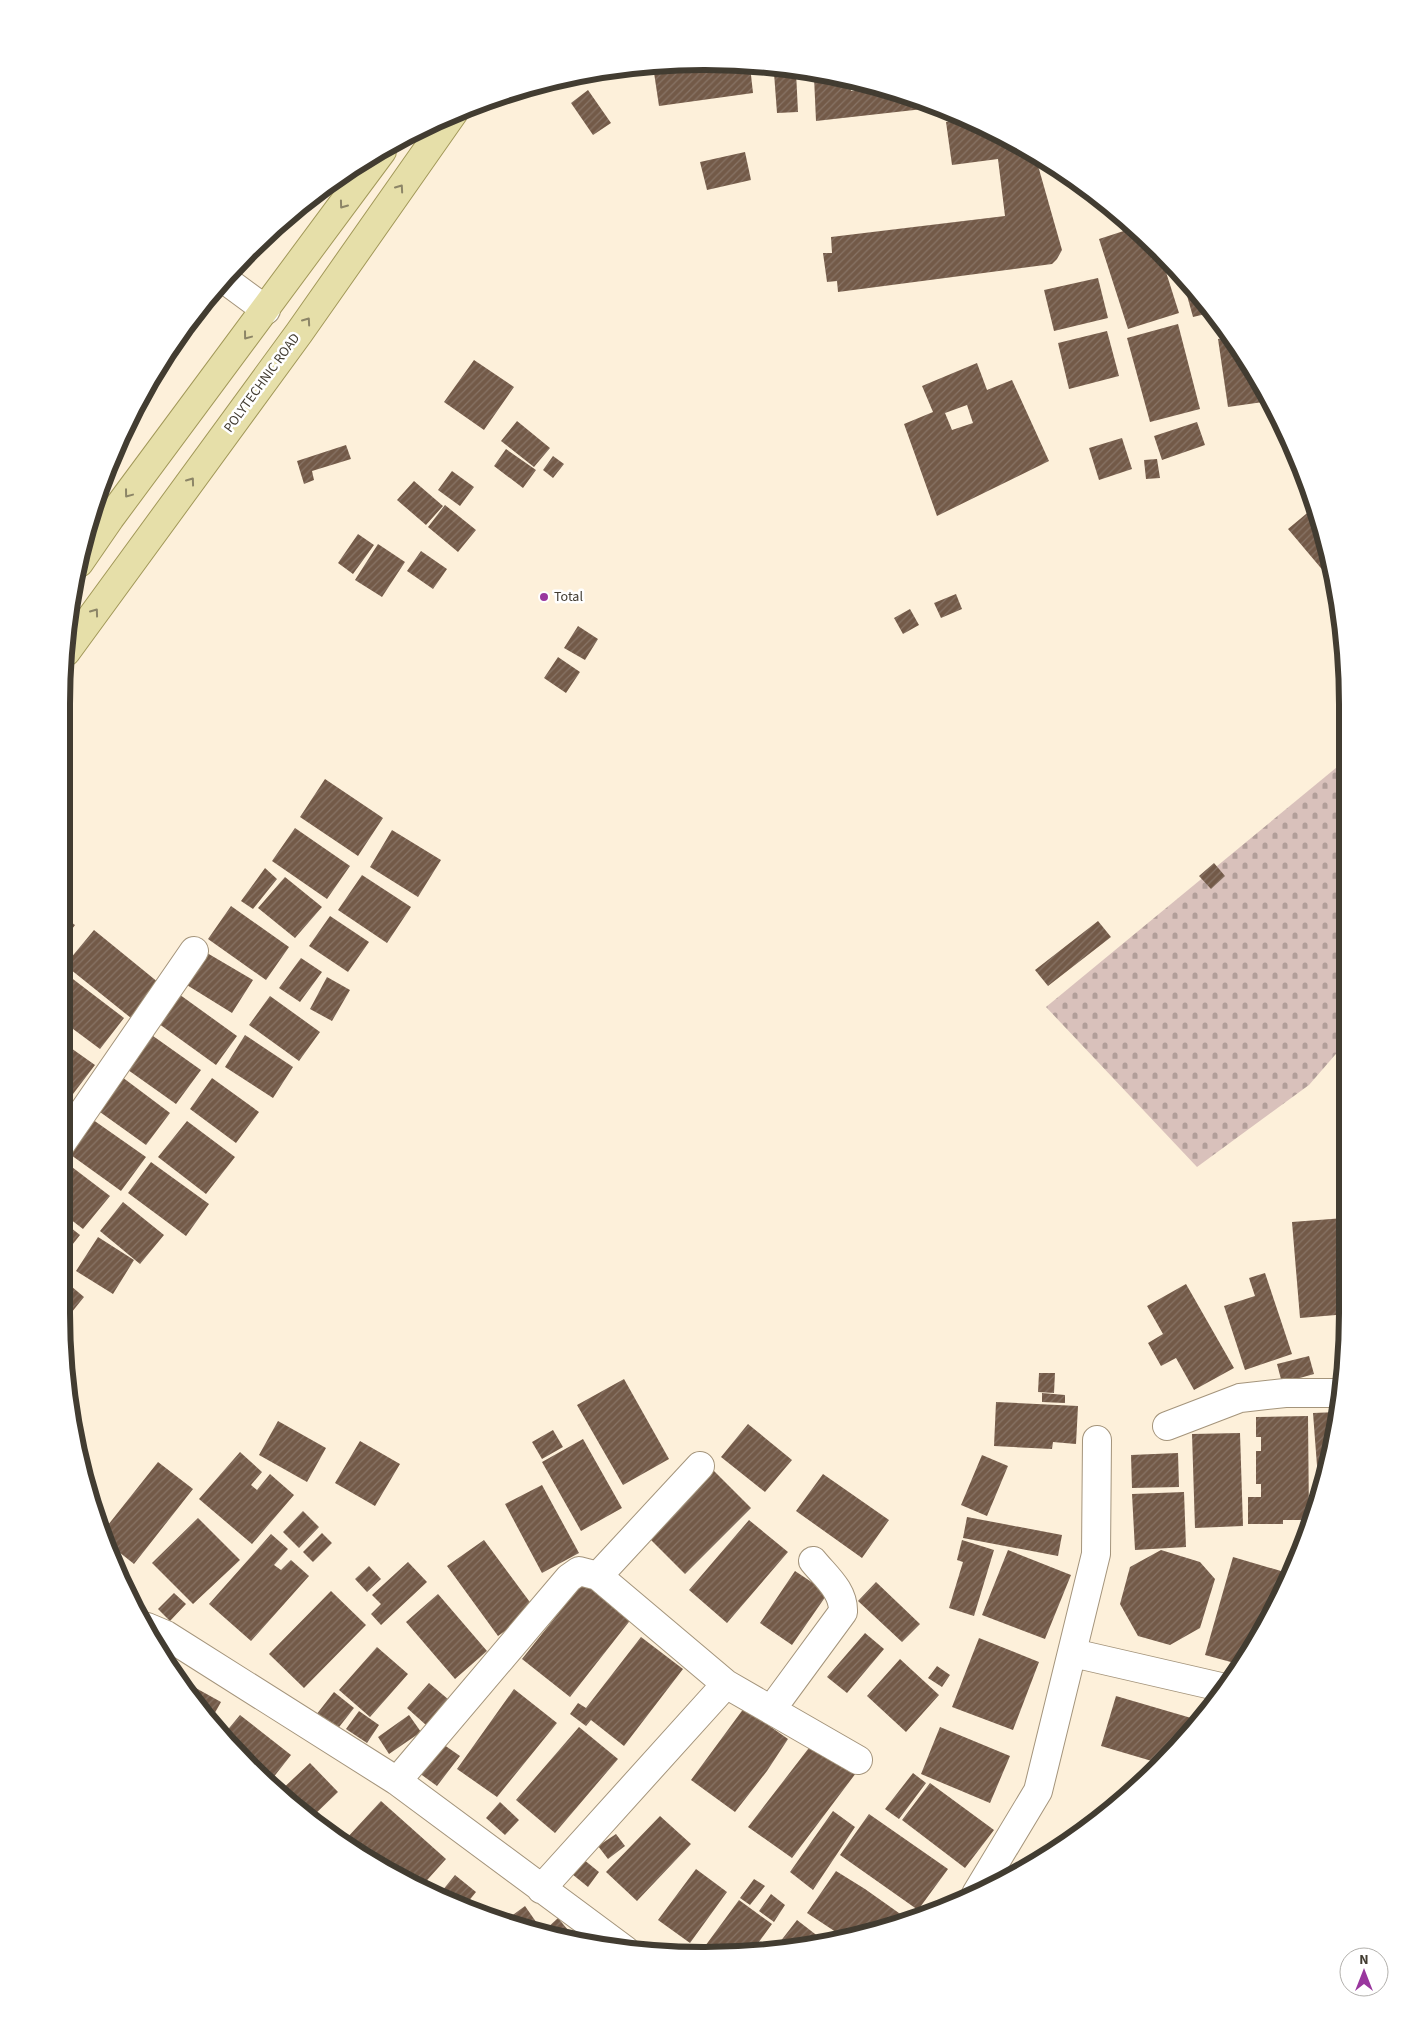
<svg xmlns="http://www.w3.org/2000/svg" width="1409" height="2017" viewBox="0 0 1409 2017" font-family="'Source Sans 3',sans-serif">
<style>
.cemetery{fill:url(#cemetery-stones)}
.building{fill:url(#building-hatch);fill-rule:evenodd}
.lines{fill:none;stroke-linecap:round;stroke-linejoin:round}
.street-casing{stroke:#a4947b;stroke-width:30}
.primary-casing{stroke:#a29859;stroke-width:30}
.street{stroke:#fff;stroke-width:28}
.primary{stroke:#e6dfa9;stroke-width:28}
.oneway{stroke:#8c8567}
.poi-dot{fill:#99379e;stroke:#fff;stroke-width:2}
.labels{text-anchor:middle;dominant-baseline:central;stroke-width:5;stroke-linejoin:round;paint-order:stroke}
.street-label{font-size:14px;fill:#423c31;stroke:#fff}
.poi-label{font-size:14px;fill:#423c31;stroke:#fff;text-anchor:start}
.rim{fill:none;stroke:#423c31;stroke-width:6}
</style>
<defs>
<pattern id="cemetery-stones" width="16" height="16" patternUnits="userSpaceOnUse" patternTransform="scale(1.25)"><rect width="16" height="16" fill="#d9c1bb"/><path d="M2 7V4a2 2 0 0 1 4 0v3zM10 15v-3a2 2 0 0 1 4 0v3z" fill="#b29e99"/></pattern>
<pattern id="building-hatch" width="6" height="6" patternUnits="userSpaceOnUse" patternTransform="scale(1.25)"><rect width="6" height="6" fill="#735a48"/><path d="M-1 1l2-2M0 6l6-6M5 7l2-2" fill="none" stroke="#887466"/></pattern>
</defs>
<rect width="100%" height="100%" fill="#fdf0da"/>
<!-- cemetery -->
<path class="cemetery" d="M1348,758v282l-39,45 -112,82 -151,-160z"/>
<!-- building -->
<path class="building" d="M705,61l45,5 3,27 -94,13 -6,-40z
M754,66l17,2v5l-17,-1z
M796,72l2,40 -21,1 -3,-40z
M834,75l15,4 2,12 26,-3 64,19 -125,14 -2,-44z
M588,90l23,33 -18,12 -22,-32z
M968,119l67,36 27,95 -5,9 -5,5 -214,28 -1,-11 -10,1 -4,-29h9l-1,-16 174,-21 -7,-57 -46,6 -6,-43z
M745,152l6,28 -44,10 -7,-28z
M1075,181l5,3 8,7 -9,3z
M1133,228l26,22 20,63 -51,16 -29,-90z
M1181,274l24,28 9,10 -21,5z
M1098,278l10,40 -54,13 -10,-41z
M1178,324l22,85 -50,13 -23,-84z
M1107,331l12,45 -50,13 -11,-46z
M1230,337l2,4 38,60 -42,6 -10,-68z
M474,360l40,27 -30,43 -40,-28z
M977,363l10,27 25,-10 37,81 -112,55 -33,-92 29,-12 -11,-26zM967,405l6,18 -21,7 -7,-17z
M517,421l33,27 -16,19 -33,-26z
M1197,422l8,23 -43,15 -8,-24z
M1122,438l10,31 -33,11 -10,-32z
M346,445l5,14 -39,12 2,9 -10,4 -7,-23z
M506,449l30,21 -13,18 -29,-22z
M553,456l11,8 -11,14 -10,-8z
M1157,459l3,19 -14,1 -2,-19z
M452,471l22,16 -14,19 -22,-16z
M414,481l29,25 -17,19 -29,-25z
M445,505l31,25 -18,22 -30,-25z
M1312,509l23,70 1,7 -48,-57z
M358,534l16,11 -21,29 -15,-11z
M378,544l27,18 -23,35 -27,-17z
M421,551l26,18 -14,20 -26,-18z
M956,594l6,15 -21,9 -7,-15z
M910,609l9,16 -16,9 -9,-16z
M578,626l20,13 -13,21 -21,-12z
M558,657l22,15 -14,21 -22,-15z
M325,779l58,39 -25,38 -58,-39z
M295,828l55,38 -23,33 -55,-38z
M392,830l49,30 -23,37 -48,-30z
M1214,863l11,13 -14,13 -12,-13z
M265,868l12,11 -24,30 -12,-8z
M362,875l49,32 -24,36 -49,-33z
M285,877l37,30 -27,31 -37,-30z
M231,906l58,41 -23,33 -58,-41z
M61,915l14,10 -14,19z
M330,916l39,26 -21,30 -39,-26z
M1098,921l13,16 -63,49 -13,-16z
M94,930l65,53 -28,35 -66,-53z
M202,950l51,30 -21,33 -50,-31z
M301,958l21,14 -22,30 -21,-14z
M65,973l59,45 -24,31 -39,-29v-42z
M327,977l23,13 -18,31 -22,-12z
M176,992l61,44 -21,29 -61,-44z
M270,996l50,36 -21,29 -50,-36z
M146,1031l55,39 -25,34 -55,-39z
M245,1035l48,32 -20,31 -48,-31z
M61,1041l34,24 -22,29 -12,-8z
M118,1074l52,39 -24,32 -53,-38z
M212,1078l47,34 -23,31 -46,-34z
M61,1097l11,8 -11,15z
M89,1117l57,40 -25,34 -57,-41z
M187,1121l48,36 -29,37 -48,-37z
M151,1162l58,42 -23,32 -58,-43z
M68,1164l42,32 -27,33 -22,-17v-40z
M123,1202l41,33 -24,29 -40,-33z
M1344,1218l4,39v57l-48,4 -8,-96z
M61,1220l19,15 -19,24z
M98,1237l36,23 -21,34 -37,-23z
M1265,1273l27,81 -47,16 -21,-64 31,-10 -6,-18z
M65,1281l19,16 -21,26 -2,-38z
M1186,1284l48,84 -40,22 -18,-32 -15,8 -13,-23 15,-9 -16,-28z
M1309,1356l5,18 -32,9 -5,-19z
M1039,1373h16l-1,20 -16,-1z
M624,1379l45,80 -46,26 -46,-80z
M1042,1393l23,2v8l-23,-1z
M996,1402l82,4 -2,38 -23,-2 -1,7 -58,-3z
M1338,1412l-3,26 -16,54 -6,-79z
M1308,1416l1,104h-26v4h-35v-27h13v-13h-5v-33h5v-14h-5v-20z
M278,1421l48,27 -19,34 -48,-27z
M748,1424l44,36 -27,32 -44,-35z
M553,1430l10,17 -21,12 -10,-17z
M1240,1433l3,93 -48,2 -3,-94z
M583,1439l39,69 -41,23 -39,-69z
M360,1441l40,23 -25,42 -40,-23z
M240,1452l22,20 -11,13 6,5 13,-16 24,21 -42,49 -53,-45z
M1178,1453l1,34 -47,1 -1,-33z
M982,1455l26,11 -21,50 -26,-11z
M158,1462l35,27 -59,75 -30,-24 -5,-15 4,-5 5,5z
M711,1468l40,40 -66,66 -41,-41z
M823,1474l66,46 -27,38 -66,-47z
M542,1485l37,68 -37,20 -37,-69z
M1184,1492l2,55 -51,3 -3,-56z
M303,1511l16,16 -20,21 -16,-16z
M967,1517l95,18 -4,21 -95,-18z
M198,1518l42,42 -47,44 -41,-41z
M749,1520l39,32 -61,71 -38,-33z
M322,1533l10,10 -19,19 -10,-10z
M271,1534l17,15 -14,16 7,5 10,-10 18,16 -58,65 -42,-37z
M484,1540l51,69 -37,27 -51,-70z
M962,1540l32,10 -20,66 -25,-8 14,-46 -6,-2z
M1008,1550l63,25 -26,64 -63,-24z
M1161,1550l39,12 15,17 -15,49 -30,17 -32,-9 -18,-32 10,-37z
M1233,1557l58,17 -49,91 -37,-10z
M408,1562l19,20 -46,43 -10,-11 10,-10 -9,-9z
M369,1566l12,13 -14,13 -12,-13z
M795,1571l33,22 -36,52 -32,-22z
M584,1581l48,37 -62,79 -48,-38z
M876,1582l44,42 -18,18 -44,-41z
M331,1591l35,34 -62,63 -35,-34z
M174,1593l12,11 -16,17 -12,-12z
M438,1594l49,57 -32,28 -49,-57z
M865,1633l19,16 -37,44 -20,-16z
M641,1637l42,32 -59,77 -33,-26 -5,6 -16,-12 8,-11 8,5z
M979,1638l60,24 -26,68 -61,-23z
M377,1647l31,27 -38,43 -31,-27z
M900,1659l39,36 -33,37 -39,-36z
M937,1666l13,9 -8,12 -14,-9z
M429,1683l20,17 -23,25 -19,-17z
M194,1687l27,15 -9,16 -22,-25z
M514,1689l43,34 -60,74 -40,-28z
M334,1692l20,16 -18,23 -20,-16z
M1116,1696l82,24 -36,44 -61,-18z
M744,1708l44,31 -21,32 -32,41 -44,-32z
M359,1711l20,14 -12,18 -21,-14z
M240,1715l51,40 -22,28 -44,-50z
M409,1715l12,17 -32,22 -11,-17z
M579,1727l39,32 -63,74 -39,-33z
M940,1727l70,29 -20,47 -69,-29z
M437,1740l23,16 -23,30 -22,-16z
M815,1740l41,33 -64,85 -44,-31z
M310,1763l28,29 -27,26 -33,-25z
M913,1773l13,10 -27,36 -14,-10z
M930,1783l64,47 -29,38 -63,-48z
M381,1801l65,58 -26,29 -37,-19 -37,-30z
M500,1802l19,18 -14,15 -19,-17z
M833,1811l22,16 -42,63 -23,-18z
M869,1814l79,55 -30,41 -78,-55z
M660,1816l31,28 -54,57 -31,-29z
M616,1834l9,12 -17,13 -10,-13z
M1063,1835l7,5 -22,15z
M583,1859l16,13 -11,15 -16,-13z
M696,1869l31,23 -37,51 -32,-23z
M836,1871l29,18 41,29 -61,20 -38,-25z
M455,1875l21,17 -13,16 -21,-17z
M754,1879l11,7 -15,19 -10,-7z
M771,1894l14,11 -11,17 -15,-11z
M739,1900l33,24 -22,30 -50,-1z
M525,1906l16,23 -35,-9z
M558,1918l15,18 -1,1 -27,-7z
M797,1920l31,24 -55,7z"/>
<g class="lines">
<defs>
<path id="street" d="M224,279l42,31
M61,1144l133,-193
M1167,1426l73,-28 45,-5h55
M598,1576l102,-110
M147,1627l19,8 231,146 228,169
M1073,1653l152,35
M771,1710l72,-98c1,-21 -17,-35 -30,-51
M397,1781l172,-203 10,-7 19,5 128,108 132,76
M541,1889l185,-205
M976,1894l62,-103 58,-237 1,-114"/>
<path id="primary" d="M79,563l31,-45 272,-367
M66,652l233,-319 155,-221"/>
</defs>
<!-- street casing -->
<use href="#street" class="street-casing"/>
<!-- primary casing -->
<use href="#primary" class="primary-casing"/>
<!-- street -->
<use href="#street" class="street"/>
<!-- primary -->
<use href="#primary" class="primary"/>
</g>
<!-- one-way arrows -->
<defs><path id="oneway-chevron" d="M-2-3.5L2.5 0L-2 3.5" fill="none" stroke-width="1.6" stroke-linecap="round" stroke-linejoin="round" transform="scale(1.25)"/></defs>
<g class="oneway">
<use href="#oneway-chevron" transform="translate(400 188) rotate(-55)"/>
<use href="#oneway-chevron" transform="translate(343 205) rotate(126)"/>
<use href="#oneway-chevron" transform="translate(307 321) rotate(-55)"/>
<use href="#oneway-chevron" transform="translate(247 336) rotate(127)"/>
<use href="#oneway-chevron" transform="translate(191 481) rotate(-54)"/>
<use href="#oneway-chevron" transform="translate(128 494) rotate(127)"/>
<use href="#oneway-chevron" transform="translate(95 612) rotate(-54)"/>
</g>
<!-- markers -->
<circle class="poi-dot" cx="544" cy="597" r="5"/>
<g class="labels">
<!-- street labels -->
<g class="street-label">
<text transform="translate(262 383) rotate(-54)">POLYTECHNIC ROAD</text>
</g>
<!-- poi labels -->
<g class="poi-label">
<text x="554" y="597">Total</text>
</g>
</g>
<!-- crop -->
<path d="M0 0H1409V2017H0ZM704 70H705A634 634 0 0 1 1339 704V1313A634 634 0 0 1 705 1947H704A634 634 0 0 1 70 1313V704A634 634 0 0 1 704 70Z" fill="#fff" fill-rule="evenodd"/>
<path class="rim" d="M704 70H705A634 634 0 0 1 1339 704V1313A634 634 0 0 1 705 1947H704A634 634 0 0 1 70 1313V704A634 634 0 0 1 704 70Z"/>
<!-- north arrow -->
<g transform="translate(1364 1972)"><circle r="24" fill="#ffffff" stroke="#b3b1ad"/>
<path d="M0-4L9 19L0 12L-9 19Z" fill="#99379e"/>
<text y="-8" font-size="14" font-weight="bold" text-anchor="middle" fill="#423c31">N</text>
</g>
</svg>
